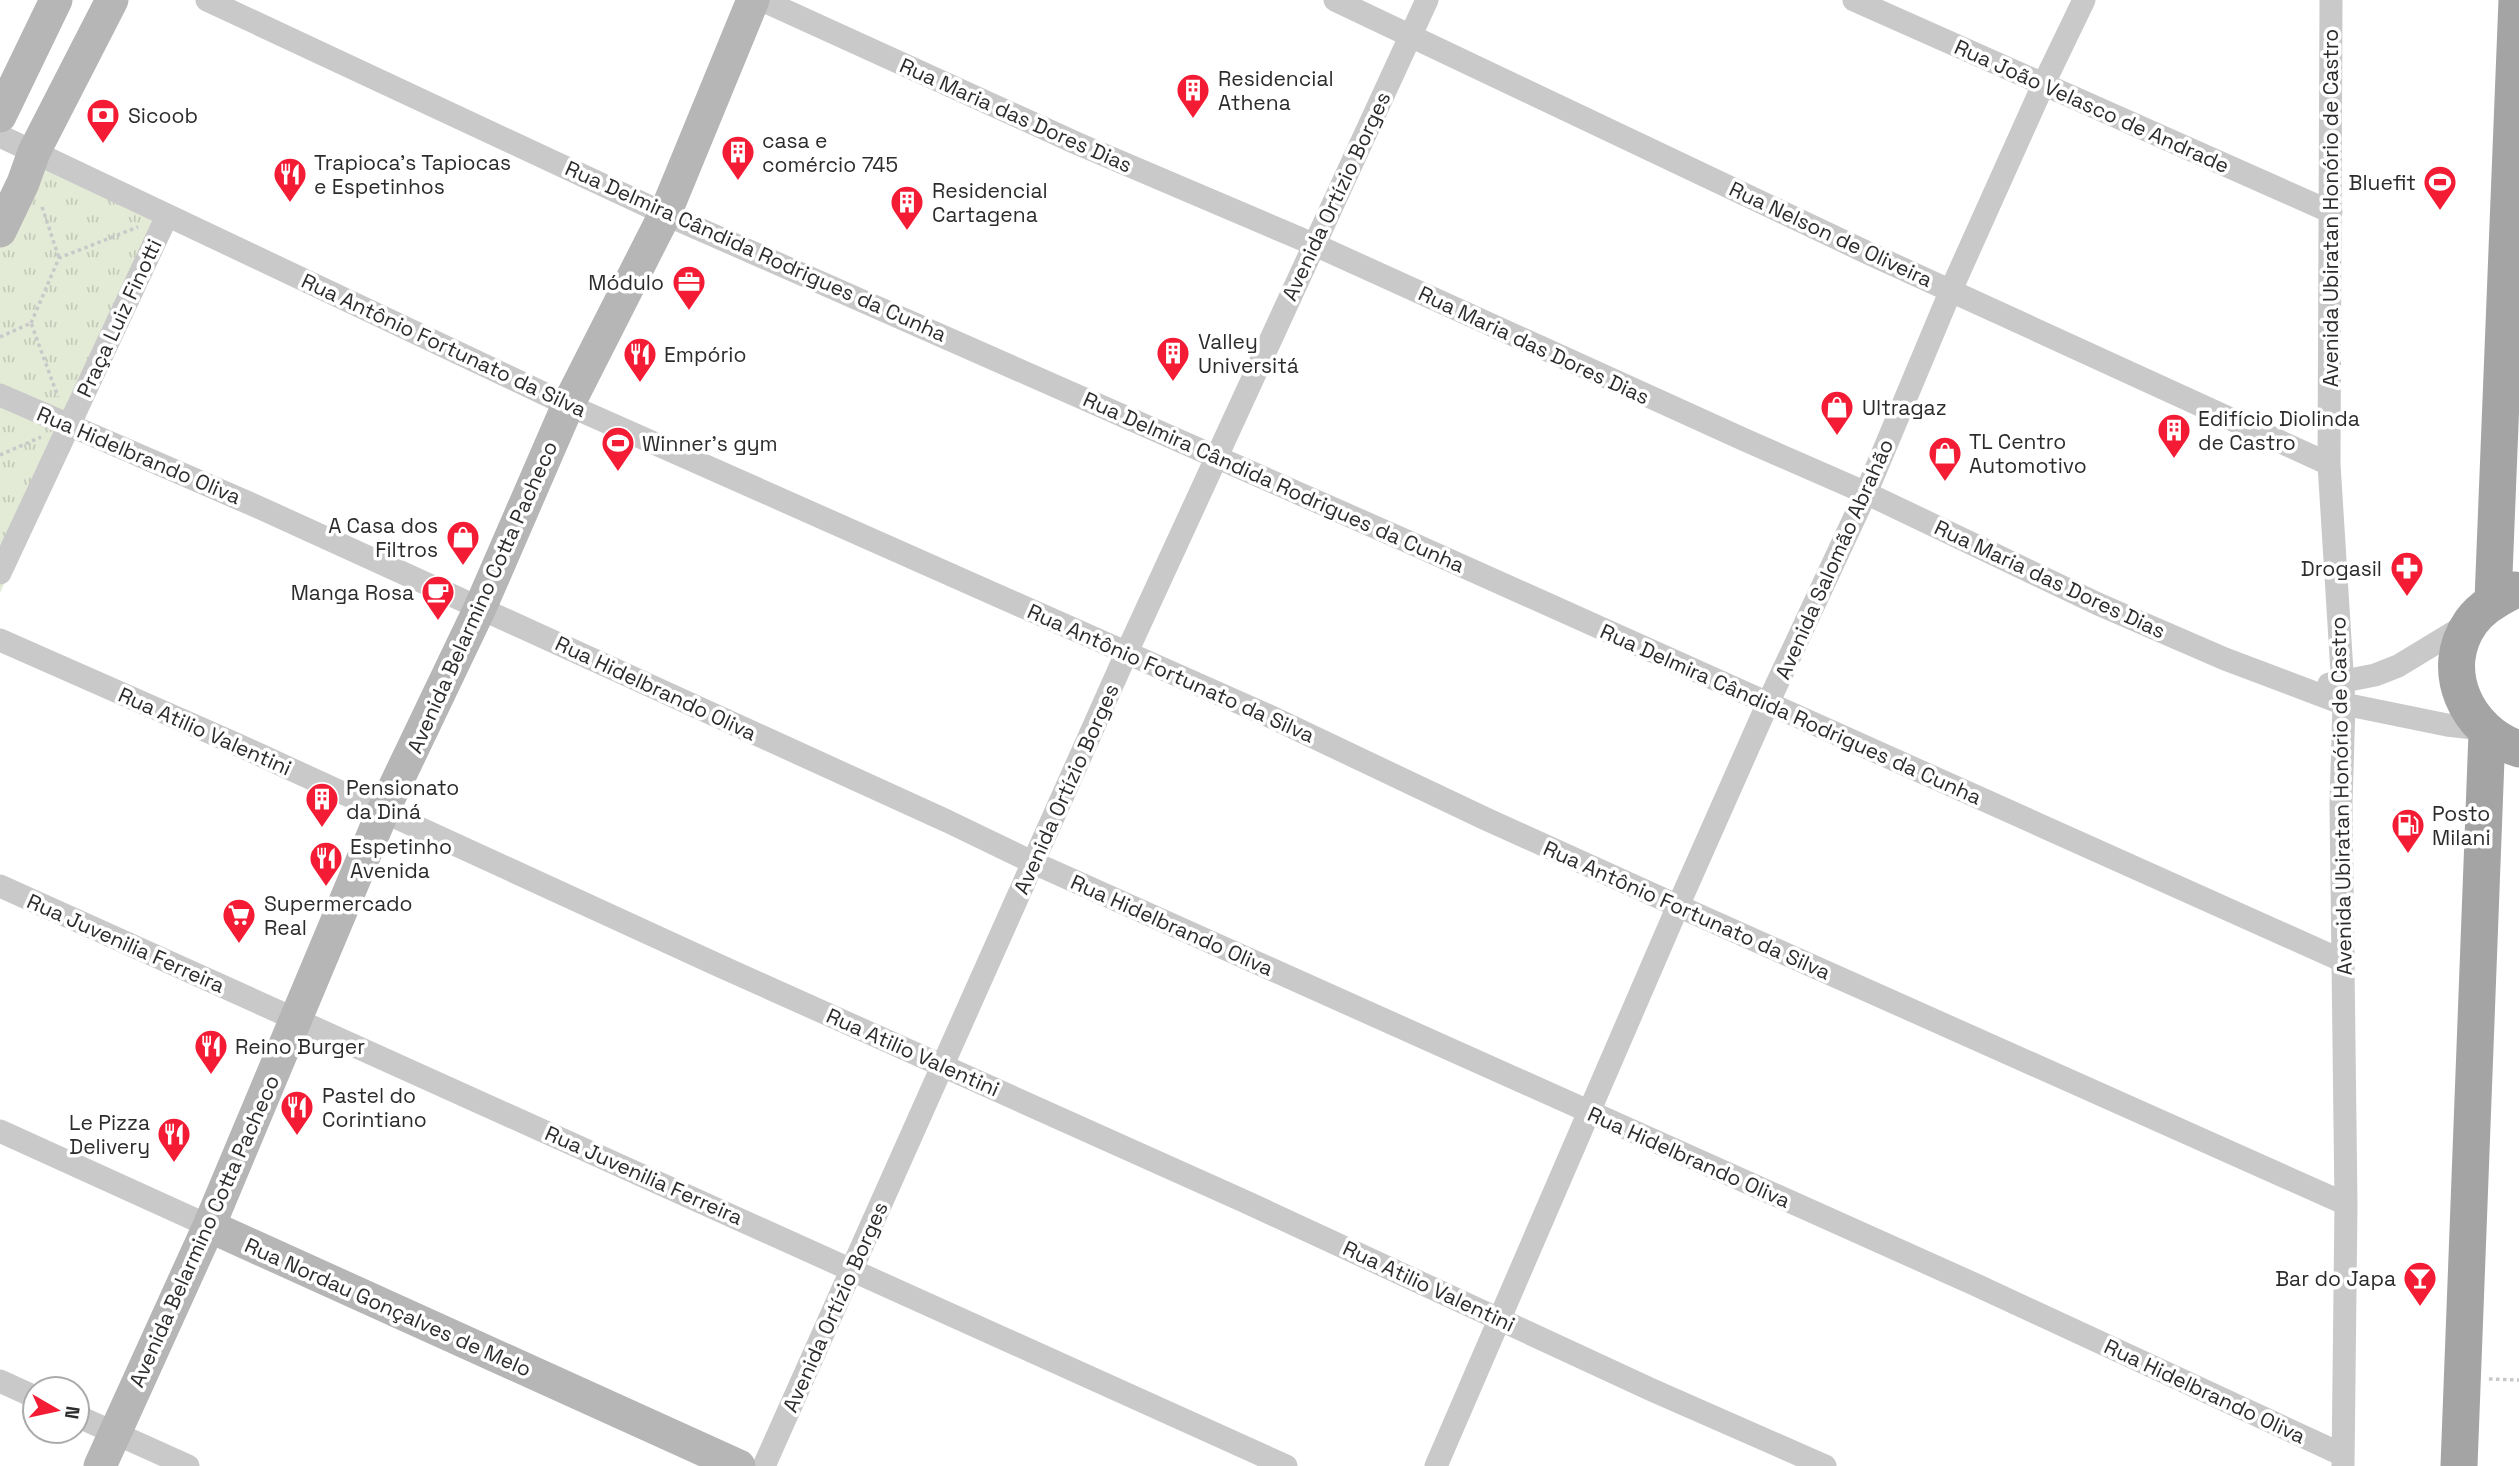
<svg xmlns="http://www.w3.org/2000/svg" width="2519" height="1466" viewBox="0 0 2519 1466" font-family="'Space Grotesk',sans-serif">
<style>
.grass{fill:url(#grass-tufts)}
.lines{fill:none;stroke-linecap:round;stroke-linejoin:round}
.path{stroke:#c9c9c9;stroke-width:3.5;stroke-dasharray:3.5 3.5;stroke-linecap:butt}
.street{stroke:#c9c9c9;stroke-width:23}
.secondary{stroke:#b6b6b6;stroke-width:33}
.primary{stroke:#a4a4a4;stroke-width:37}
.labels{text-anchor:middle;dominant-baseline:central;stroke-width:7;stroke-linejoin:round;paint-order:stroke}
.poi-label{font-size:21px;fill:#2c2c2c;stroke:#fff;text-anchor:start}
.street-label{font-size:21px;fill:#2c2c2c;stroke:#fff}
</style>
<defs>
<pattern id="grass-tufts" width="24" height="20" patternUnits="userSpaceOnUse" patternTransform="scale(1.75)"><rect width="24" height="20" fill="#e3ebd7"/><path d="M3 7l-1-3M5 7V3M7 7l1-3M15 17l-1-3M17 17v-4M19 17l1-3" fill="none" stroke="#c3cab9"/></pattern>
</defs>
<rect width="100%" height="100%" fill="#fff"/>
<!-- grass -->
<path class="grass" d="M37,163l131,61 -168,369v-352z"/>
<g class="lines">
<!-- path -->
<path class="path" d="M42,207l17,51
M31,323l28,-65 79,-31
M0,337l31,-14 27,74
M0,455l41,-18
M2489,1379l30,1"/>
<!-- street -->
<path class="street" d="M207,0l458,214 737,325 941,422
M762,0l314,143 237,101 432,196 121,53 232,111 127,55 119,45 103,21 35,4
M1335,0l533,253 461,211
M1854,0l477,212
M2331,0l-2,464 15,240 -3,100 5,400 -3,262
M0,136l568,269 699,310 219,104 192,87 668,298
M0,395l258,112 689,314 87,42 940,421 369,171
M0,573l167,-357
M0,640l236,104 484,222 526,236 406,188 173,76
M2329,684l46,-9 23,-9 71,-43
M0,886l1286,580
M0,1131l209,95
M0,1381l35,16
M77,1416l111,50
M764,1466l362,-812 301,-654
M1436,1466l242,-560 90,-203 98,-210 85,-203 93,-207 40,-83"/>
<!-- secondary -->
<path class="secondary" d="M0,116l56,-116
M0,231l23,-48 11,-31 78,-152
M209,1226l530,240
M100,1466l109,-240 174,-415 97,-203 88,-203 97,-191 88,-214"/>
<!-- primary -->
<path class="primary" d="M2515,590c-17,8 -33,17 -44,32 -34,48 -4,110 48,127
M2493,600l24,-600
M2459,1466l28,-733"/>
</g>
<!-- icons -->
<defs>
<symbol id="building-pin" viewBox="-11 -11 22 30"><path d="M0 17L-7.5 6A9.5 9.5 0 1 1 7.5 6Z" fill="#f41c34" stroke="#fff"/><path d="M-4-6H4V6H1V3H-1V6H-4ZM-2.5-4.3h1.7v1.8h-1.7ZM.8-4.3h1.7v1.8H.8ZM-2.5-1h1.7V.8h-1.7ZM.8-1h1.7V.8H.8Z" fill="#fff"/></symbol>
<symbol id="bank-pin" viewBox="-11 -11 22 30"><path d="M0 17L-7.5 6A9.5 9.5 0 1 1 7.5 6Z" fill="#f41c34" stroke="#fff"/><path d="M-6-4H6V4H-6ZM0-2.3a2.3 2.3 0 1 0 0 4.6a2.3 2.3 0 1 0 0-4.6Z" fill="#fff"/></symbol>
<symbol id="restaurant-pin" viewBox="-11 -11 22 30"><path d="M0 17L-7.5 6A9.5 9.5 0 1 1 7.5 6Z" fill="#f41c34" stroke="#fff"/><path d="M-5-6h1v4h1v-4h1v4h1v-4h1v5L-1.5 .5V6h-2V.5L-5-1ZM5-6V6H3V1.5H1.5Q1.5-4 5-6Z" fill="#fff"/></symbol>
<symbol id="stadium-pin" viewBox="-11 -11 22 30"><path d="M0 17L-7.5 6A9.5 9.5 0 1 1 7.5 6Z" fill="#f41c34" stroke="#fff"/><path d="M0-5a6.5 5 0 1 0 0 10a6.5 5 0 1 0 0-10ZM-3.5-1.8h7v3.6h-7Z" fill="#fff"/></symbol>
<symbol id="office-pin" viewBox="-11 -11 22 30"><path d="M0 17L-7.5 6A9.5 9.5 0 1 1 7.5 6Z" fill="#f41c34" stroke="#fff"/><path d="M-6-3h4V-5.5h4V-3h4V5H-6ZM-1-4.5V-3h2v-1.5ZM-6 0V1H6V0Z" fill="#fff"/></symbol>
<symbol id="shop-pin" viewBox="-11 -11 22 30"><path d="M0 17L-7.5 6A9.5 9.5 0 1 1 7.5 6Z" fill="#f41c34" stroke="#fff"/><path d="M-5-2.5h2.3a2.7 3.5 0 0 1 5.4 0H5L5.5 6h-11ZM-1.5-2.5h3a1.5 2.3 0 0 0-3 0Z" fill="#fff"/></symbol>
<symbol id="pharmacy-pin" viewBox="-11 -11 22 30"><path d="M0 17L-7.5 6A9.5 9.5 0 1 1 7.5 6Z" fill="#f41c34" stroke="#fff"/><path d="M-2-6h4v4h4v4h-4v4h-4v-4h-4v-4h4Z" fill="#fff"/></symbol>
<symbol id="cafe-pin" viewBox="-11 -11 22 30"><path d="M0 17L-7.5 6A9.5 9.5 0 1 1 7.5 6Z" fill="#f41c34" stroke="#fff"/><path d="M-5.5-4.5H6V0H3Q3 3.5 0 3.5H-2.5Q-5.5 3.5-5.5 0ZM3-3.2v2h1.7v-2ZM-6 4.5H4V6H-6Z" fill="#fff"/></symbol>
<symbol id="fuel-pin" viewBox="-11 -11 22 30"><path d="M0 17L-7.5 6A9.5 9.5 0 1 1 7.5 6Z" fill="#f41c34" stroke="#fff"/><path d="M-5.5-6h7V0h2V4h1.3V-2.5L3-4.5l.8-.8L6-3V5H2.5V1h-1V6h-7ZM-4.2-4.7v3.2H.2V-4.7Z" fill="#fff"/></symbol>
<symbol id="supermarket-pin" viewBox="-11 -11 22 30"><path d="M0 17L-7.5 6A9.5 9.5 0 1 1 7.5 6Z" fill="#f41c34" stroke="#fff"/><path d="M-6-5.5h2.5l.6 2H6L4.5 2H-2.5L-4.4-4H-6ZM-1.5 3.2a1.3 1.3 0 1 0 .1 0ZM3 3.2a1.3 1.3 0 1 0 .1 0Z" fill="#fff"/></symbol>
<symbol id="bar-pin" viewBox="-11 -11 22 30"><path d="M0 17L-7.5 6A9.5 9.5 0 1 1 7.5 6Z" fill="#f41c34" stroke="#fff"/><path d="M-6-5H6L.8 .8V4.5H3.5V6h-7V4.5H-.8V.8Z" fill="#fff"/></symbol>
</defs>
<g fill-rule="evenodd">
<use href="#building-pin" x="1174" y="71" width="38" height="52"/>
<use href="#bank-pin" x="84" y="96" width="38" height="52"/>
<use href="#building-pin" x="719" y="133" width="38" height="52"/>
<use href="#restaurant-pin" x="271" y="155" width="38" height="52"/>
<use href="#stadium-pin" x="2421" y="163" width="38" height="52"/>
<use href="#building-pin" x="888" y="183" width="38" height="52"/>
<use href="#office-pin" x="670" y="263" width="38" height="52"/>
<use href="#building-pin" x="1154" y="334" width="38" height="52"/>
<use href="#restaurant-pin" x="621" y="335" width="38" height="52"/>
<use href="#shop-pin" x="1818" y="388" width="38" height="52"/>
<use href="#building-pin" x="2155" y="411" width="38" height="52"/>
<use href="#stadium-pin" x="599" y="424" width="38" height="52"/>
<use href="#shop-pin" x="1926" y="434" width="38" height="52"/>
<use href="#shop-pin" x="444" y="518" width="38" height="52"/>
<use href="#pharmacy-pin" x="2388" y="549" width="38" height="52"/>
<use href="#cafe-pin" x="419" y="573" width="38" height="52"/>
<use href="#building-pin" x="303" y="780" width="38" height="52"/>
<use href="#fuel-pin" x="2389" y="806" width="38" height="52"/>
<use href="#restaurant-pin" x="307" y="839" width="38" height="52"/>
<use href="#supermarket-pin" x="220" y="896" width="38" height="52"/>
<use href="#restaurant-pin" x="192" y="1027" width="38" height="52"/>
<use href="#restaurant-pin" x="278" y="1088" width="38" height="52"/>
<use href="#restaurant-pin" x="155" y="1115" width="38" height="52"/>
<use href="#bar-pin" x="2401" y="1259" width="38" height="52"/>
</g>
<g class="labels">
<!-- poi labels -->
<g class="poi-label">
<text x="1218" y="78">Residencial<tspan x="1218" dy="24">Athena</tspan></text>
<text x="128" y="115">Sicoob</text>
<text x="762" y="140">casa e<tspan x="762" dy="24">comércio 745</tspan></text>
<text x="314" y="162">Trapioca's Tapiocas<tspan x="314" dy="24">e Espetinhos</tspan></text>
<text x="2416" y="182" text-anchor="end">Bluefit</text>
<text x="932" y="190">Residencial<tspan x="932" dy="24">Cartagena</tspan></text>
<text x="664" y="282" text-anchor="end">Módulo</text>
<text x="1198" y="341">Valley<tspan x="1198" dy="24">Universitá</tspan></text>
<text x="664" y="354">Empório</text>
<text x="1862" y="407">Ultragaz</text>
<text x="2198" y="418">Edifício Diolinda<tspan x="2198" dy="24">de Castro</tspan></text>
<text x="1969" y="441">TL Centro<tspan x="1969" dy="24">Automotivo</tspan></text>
<text x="642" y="443">Winner's gym</text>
<text x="438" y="525" text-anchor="end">A Casa dos<tspan x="438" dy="24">Filtros</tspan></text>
<text x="2382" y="568" text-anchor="end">Drogasil</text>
<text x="414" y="592" text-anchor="end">Manga Rosa</text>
<text x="346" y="787">Pensionato<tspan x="346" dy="24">da Diná</tspan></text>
<text x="2432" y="813">Posto<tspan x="2432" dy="24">Milani</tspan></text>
<text x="350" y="846">Espetinho<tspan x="350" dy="24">Avenida</tspan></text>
<text x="264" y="903">Supermercado<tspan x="264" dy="24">Real</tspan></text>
<text x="235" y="1046">Reino Burger</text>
<text x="322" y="1095">Pastel do<tspan x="322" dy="24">Corintiano</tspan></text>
<text x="150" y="1122" text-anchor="end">Le Pizza<tspan x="150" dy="24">Delivery</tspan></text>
<text x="2396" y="1278" text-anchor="end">Bar do Japa</text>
</g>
<!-- street labels -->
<g class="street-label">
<text transform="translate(2092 106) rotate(24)">Rua João Velasco de Andrade</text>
<text transform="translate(1016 115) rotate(24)">Rua Maria das Dores Dias</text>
<text transform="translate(1336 196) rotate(-65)">Avenida Ortízio Borges</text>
<text transform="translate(2330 208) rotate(-90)">Avenida Ubiratan Honório de Castro</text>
<text transform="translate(1831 234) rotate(25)">Rua Nelson de Oliveira</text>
<text transform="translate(756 251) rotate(24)">Rua Delmira Cândida Rodrigues da Cunha</text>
<text transform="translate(119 318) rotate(-65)">Praça Luiz Finotti</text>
<text transform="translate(444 345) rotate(25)">Rua Antônio Fortunato da Silva</text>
<text transform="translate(1534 345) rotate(25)">Rua Maria das Dores Dias</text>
<text transform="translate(139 455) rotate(23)">Rua Hidelbrando Oliva</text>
<text transform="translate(1274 482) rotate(24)">Rua Delmira Cândida Rodrigues da Cunha</text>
<text transform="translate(1834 559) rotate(-66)">Avenida Salomão Abrahão</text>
<text transform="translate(2050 579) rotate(25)">Rua Maria das Dores Dias</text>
<text transform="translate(482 597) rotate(-66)">Avenida Belarmino Cotta Pacheco</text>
<text transform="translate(1171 673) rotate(24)">Rua Antônio Fortunato da Silva</text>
<text transform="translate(656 688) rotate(25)">Rua Hidelbrando Oliva</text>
<text transform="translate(1791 714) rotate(24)">Rua Delmira Cândida Rodrigues da Cunha</text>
<text transform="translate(205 731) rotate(24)">Rua Atilio Valentini</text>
<text transform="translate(1066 789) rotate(-66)">Avenida Ortízio Borges</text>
<text transform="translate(2341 796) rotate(-91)">Avenida Ubiratan Honório de Castro</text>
<text transform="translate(1687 910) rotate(24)">Rua Antônio Fortunato da Silva</text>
<text transform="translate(1172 925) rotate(24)">Rua Hidelbrando Oliva</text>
<text transform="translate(126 943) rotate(24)">Rua Juvenilia Ferreira</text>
<text transform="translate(913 1052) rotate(24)">Rua Atilio Valentini</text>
<text transform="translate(1689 1157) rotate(24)">Rua Hidelbrando Oliva</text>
<text transform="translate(644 1175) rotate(24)">Rua Juvenilia Ferreira</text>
<text transform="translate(204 1231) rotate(-66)">Avenida Belarmino Cotta Pacheco</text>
<text transform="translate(1429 1286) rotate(25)">Rua Atilio Valentini</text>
<text transform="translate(388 1307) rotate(24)">Rua Nordau Gonçalves de Melo</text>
<text transform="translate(835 1307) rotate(-66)">Avenida Ortízio Borges</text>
<text transform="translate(2205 1391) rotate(25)">Rua Hidelbrando Oliva</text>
</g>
</g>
<!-- north arrow -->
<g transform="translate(56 1410) rotate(99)"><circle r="33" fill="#ffffff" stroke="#ababab" stroke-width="2"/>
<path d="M0-5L12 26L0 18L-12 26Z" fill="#f41c34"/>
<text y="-10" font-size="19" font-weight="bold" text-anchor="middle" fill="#2c2c2c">N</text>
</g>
</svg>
